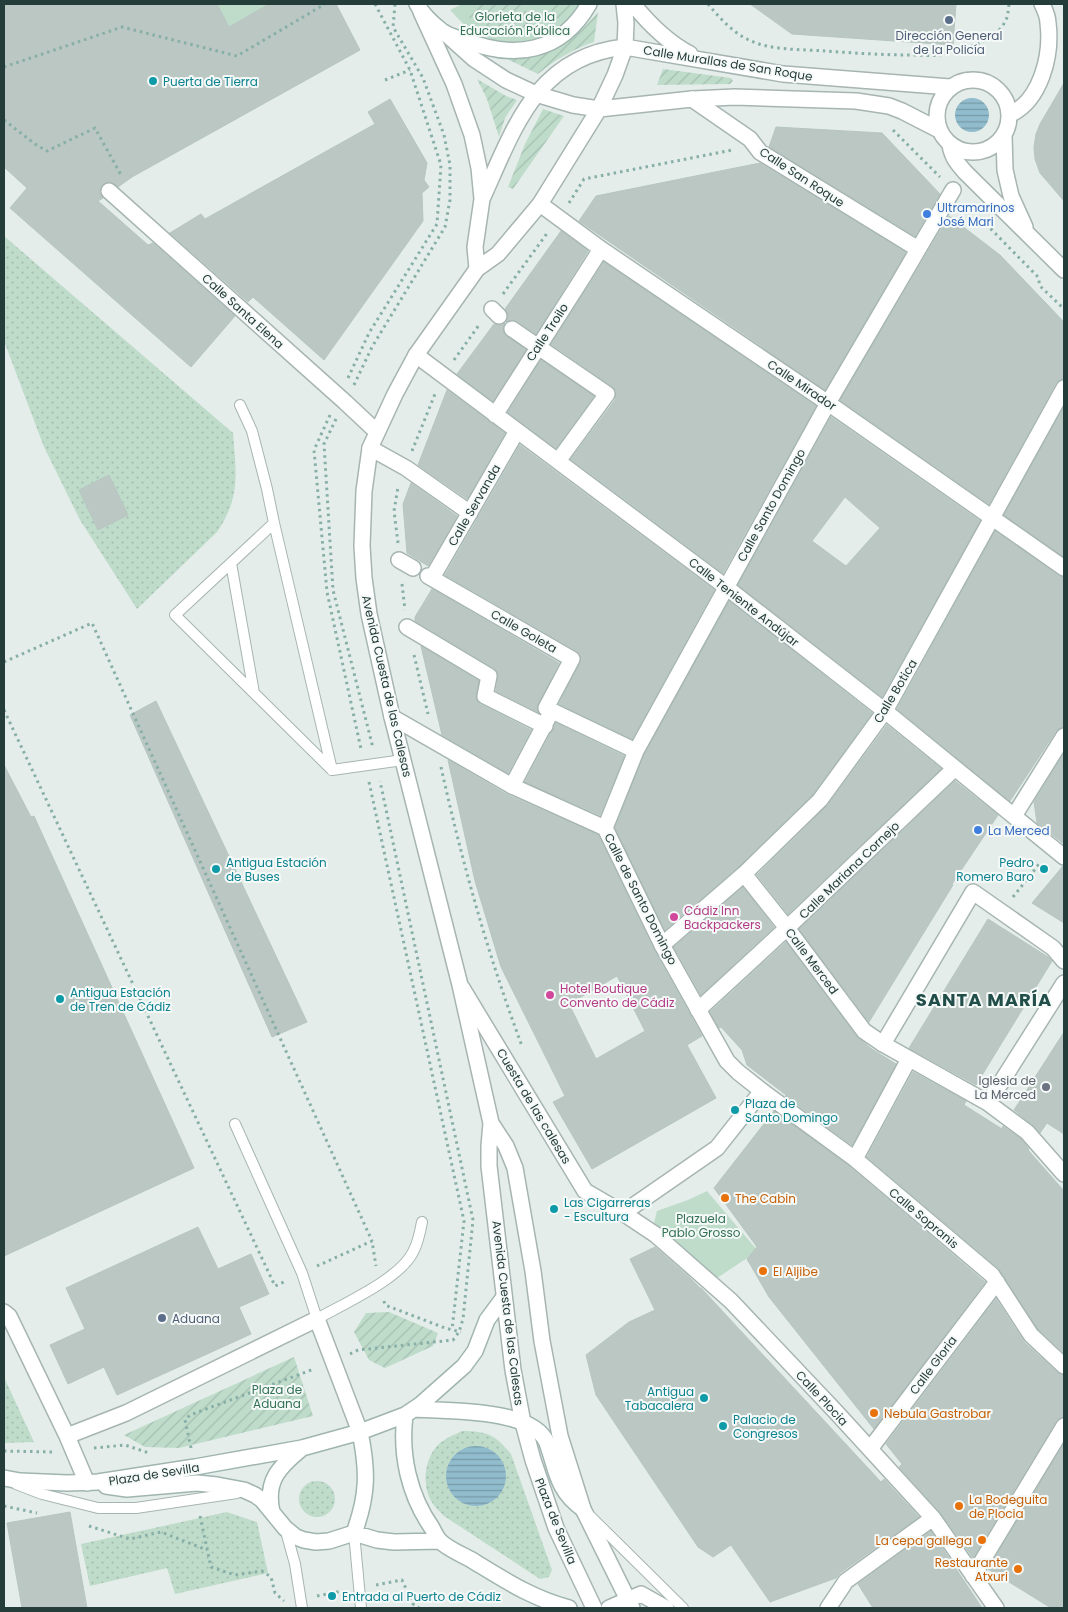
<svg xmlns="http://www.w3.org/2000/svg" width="1068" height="1612" viewBox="0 0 1068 1612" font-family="Poppins,sans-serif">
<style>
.grass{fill:url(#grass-dots)}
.park{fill:#bfdccb}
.garden{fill:url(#garden-furrows)}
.water{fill:url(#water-rules)}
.building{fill:#bac7c3;stroke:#b7c6c2;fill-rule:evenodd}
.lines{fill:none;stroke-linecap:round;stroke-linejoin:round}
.service-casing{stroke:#a7b5b2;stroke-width:12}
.pedestrian-casing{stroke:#a7b5b2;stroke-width:18}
.minor-casing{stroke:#a7b5b2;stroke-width:18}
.tertiary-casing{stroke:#a7b5b2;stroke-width:18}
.secondary-casing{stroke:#a0b5b0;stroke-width:18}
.path{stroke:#87aea7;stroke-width:3;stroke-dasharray:2.5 4;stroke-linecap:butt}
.service{stroke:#fff;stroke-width:10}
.pedestrian{stroke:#fff;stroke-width:15}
.minor{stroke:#fff;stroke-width:15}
.tertiary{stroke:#fff;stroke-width:15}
.secondary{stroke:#fff;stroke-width:15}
.service-dot{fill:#5c6f8a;stroke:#f5f9f8;stroke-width:2}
.culture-dot{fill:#0f9aa8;stroke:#f5f9f8;stroke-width:2}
.shop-dot{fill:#3f7fe0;stroke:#f5f9f8;stroke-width:2}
.hotel-dot{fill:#d1479c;stroke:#f5f9f8;stroke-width:2}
.worship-dot{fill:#6b7280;stroke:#f5f9f8;stroke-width:2}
.food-dot{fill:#e8710a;stroke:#f5f9f8;stroke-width:2}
.labels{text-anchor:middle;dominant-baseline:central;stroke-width:4;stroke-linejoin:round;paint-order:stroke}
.park-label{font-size:12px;fill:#327153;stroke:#f5f9f8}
.service-label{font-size:12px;fill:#4e5e75;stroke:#f5f9f8}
.street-label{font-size:12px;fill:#253d3a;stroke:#f5f9f8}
.culture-label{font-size:12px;fill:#0d838f;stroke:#f5f9f8;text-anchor:start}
.shop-label{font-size:12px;fill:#366cbe;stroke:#f5f9f8;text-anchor:start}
.hotel-label{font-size:12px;fill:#b23c85;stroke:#f5f9f8;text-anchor:start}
.worship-label{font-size:12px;fill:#5b616d;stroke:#f5f9f8;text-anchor:end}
.food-label{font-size:12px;fill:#c56008;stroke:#f5f9f8;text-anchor:start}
.district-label{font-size:18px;font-weight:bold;letter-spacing:1px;fill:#224e49;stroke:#f5f9f8}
</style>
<defs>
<pattern id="grass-dots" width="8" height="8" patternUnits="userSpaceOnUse" patternTransform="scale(1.25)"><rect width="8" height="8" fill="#bfdccb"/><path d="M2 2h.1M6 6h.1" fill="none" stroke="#a4beaf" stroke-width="1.8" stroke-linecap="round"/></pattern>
<pattern id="garden-furrows" width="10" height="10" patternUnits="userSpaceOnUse" patternTransform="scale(1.25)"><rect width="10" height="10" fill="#bfdccb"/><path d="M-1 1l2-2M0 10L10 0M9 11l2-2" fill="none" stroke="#a4beaf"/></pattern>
<pattern id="water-rules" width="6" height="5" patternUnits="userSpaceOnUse" patternTransform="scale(1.25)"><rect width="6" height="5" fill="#91bccd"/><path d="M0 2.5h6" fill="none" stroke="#769aa7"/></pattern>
</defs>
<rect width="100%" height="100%" fill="#e4edea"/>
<!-- grass -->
<path class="grass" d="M4,236l229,197c3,39 8,64 -16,99l-80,77 -57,-89 -36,-73 -40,-106z
M4,1377l30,65 -30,1z
M462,1431c26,0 33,4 49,23l41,116 -3,7 -9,2 -96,-63c-4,-4 -8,-8 -11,-12 -12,-17 -9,-45 5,-59 7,-7 16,-10 24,-14z
M299 1499a18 18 0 1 1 36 0a18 18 0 1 1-36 0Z
M227,1512l30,10 11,51 -93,21 -8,-26 -77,18 -9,-42z"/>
<!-- park -->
<path class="park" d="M217,4h52l-40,23z
M462,4h118c-19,39 -71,48 -107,27 -9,-5 -16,-14 -23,-21z
M707,1191l51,60 -41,27 -63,-55 3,-12 31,-11z"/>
<!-- garden -->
<path class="garden" d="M483,4h39l15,26c-25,8 -54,4 -72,-17z
M548,4h24l-7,10 -8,5z
M598,12l-4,30c-21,7 -39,18 -56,32l-31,-15c45,-5 62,-13 91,-47z
M663,69l68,9 2,3 -3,3 -73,1z
M477,79l29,17 11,4 -12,18 -6,19 -12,-38z
M543,109l21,7 -51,73 -5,-2 17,-43z
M389,1312l49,21 -5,13 -48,22 -16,-8 -15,-28 12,-19z
M294,1357l19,59 -134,32 -34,-1 -21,-12z"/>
<!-- water -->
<path class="water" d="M955 115a17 17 0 1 1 34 0a17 17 0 1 1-34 0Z
M446 1476a30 30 0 1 1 60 0a30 30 0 1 1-60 0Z"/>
<!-- building -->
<path class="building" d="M4,4h213l12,23 40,-23h67l24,46 -228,127 -14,10 -7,-5h-4l-7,7v4l3,5 -5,3 50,44 5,-2 82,73 -44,51 -181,-159 17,-20 -23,-21z
M750,4h206l-3,41 -161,-11z
M1064,83v118l-24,-28 -5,-14 -1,-12 2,-13 4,-10z
M390,99l37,64 -3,17 5,7 -7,6 1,28 -99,139 -71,-63 -5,5 -78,-69 31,-19 4,5 170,-95 -7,-12z
M776,127l106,6 58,61 -25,42 -146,-89z
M760,163l146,89 -81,138 -246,-169 17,-25z
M949,216l51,39 64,67v57l-4,1 -4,3 -67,121 -149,-104z
M561,231l27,20 -52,83 -19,-13 -5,-1 -6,2 2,-8 -3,-5z
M604,262l212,144 -93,167 -152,-114 44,-59 1,-9 -4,-5 -61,-42z
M505,323l-2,5 1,5 22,17 -33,51 -36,-27 37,-50 7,1z
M541,360l53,36 -38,52 -48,-36z
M447,390l58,43 -38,66 -49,-34z
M1064,407v150l-60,-42z
M831,417l149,104 -98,176 -144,-112zM845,497l35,31 -34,38 -34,-25z
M520,445l194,145 -82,149 -73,-35 21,-41 1,-5 -4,-7 -132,-76z
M109,475l19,40 -30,15 -19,-40z
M411,483l46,33 -29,50 -21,-13 -4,-49z
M995,531l64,45 5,1v150l-8,4 -46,70 -113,-92z
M432,589l127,74 -21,41v8l-42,-21 2,-14 -1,-5 -3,-4 -79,-47v-4z
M729,601l143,112 -59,81 -75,73 -73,63 -50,-102 29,-73z
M421,646l58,35 -3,14 1,6 3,3 51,26 -23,43 -66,-38z
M156,701l151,321 -35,15 -142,-322z
M556,723l68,33 -24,59 -75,-33z
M887,725l54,44 -153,145 -31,-39 70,-69z
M1064,753v91l-27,-21 -3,-21z
M448,760l60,35 90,40 56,115 48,86 -15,9 29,53 -124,71 -39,-67 12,-6 -64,-129 -26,-86zM617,976l28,55 -49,28 -27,-55z
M4,765l27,52 3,-1 160,352 -190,88z
M955,781l43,34 -46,69 1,1 -84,137 -70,-93z
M1063,866h1v57l-32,-20z
M743,887l31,40 -73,68 -27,-48z
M988,919l60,38 4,4 -76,124 -67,-37z
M786,942l71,95 15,12 24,15 -44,81 -67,-49 1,-1 -39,-30 -5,-15 -21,-23 -2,1 -9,-16z
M1064,1032v102l-17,-11 -7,10 -7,-8 -19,-15z
M913,1072l53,29 -2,4 38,24 1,-3 18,13 8,10 -1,1 36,41v162l-26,-24 -40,-61 -131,-111z
M774,1111l75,55 136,116 -111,147 -105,-132 -22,-38 10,-12 -43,-59z
M198,1227l20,42 33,-15 18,40 -30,13 12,27 -134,61 -13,-28 -36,17 -18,-39 35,-16 -19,-41z
M655,1247l34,30 11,11h1l180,194 3,-3 35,38 -79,56 -4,5 -66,24 -39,-57 -18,12 -15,-10 -102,-152 -10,-40 43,-33 26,-12 -25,-51z
M996,1299l28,43 34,31 6,2v42l-8,4 -83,137 -33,-46 -41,-45 3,-3 -16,-20z
M1064,1444v164h-13l-63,-39z
M70,1512l17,96h-65l-15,-85z
M931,1531l51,77h-109l-15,-24z"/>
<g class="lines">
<defs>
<path id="service" d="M240,405l12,26 15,58 7,34 58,247 71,-10
M274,523l-99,92 157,155
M231,563l23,130
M235,1124l67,149 15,46c26,-15 83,-40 96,-67 5,-9 7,-19 9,-30
M16,1484l26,10 56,14h38l101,-15
M589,1515l94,93
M285,1528l10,36 7,44
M354,1533l7,75"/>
<path id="pedestrian" d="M692,99l58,40 10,13 158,97
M540,204l61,45 227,154 236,165
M492,309l7,7
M512,329l95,65 -49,67
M416,355l310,232 159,124 179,146
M495,415l106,-166
M370,448l36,20 64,45
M399,560l14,8
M428,576l144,83 -26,49 90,43
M432,578l85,-147
M407,627l82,49 -4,20 60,30
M512,786l36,-68
M605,828l31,-77 192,-348 125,-213
M744,874l43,54 77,103 19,13
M662,945l82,-71 76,-74 65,-89 179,-323
M698,1010l89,-82 167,-159
M762,1091l93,68 137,116 39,60 33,31
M855,1159l54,-100
M623,1213l33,22 75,66 105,111 97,106 63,90
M870,1449l127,-167
M973,1576l91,-150
M828,1608l18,-27 87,-63"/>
<path id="minor" d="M109,191l236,211 32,30
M392,717l120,69 93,42 57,117 65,116 11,11 24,19 -45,57 -94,65 -38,-22 -123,-203
M1014,816l50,-80
M1064,961l-11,-13 -80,-56 -90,152 105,59 39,29 37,42
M988,1103l76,-120
M4,1312l5,4 58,120 20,47
M67,1436l59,-23 191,-94 43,113
M609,1608l32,-14 25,14"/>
<path id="tertiary" d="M633,4c17,21 34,38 57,50
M421,12l33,72 18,51 7,33 3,31 -7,48 2,22
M445,33l29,26 32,21 30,14 37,11 26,4 93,-10 43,-2 121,4 33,5 13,5 37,19
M937 116a36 36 0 1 1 72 0a36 36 0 1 1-72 0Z
M1009,115c32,-14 43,-60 39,-92 0,-7 -3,-13 -6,-19
M1004,135l1,35 6,26 14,31
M950,145c2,12 7,18 15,27l99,98
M482,199c32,-70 54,-143 143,-152l158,27 167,13
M491,1123l15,23 9,22 18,103 9,70 18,95 23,73 49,99
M594,1608l-38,-80 -23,-68 -10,-37 -10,-53 -24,-204v-20l2,-23 -31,-138 -68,-268 -23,-103 -5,-36 -2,-32 2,-55 6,-43 25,-54 21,-39 61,-86 21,-15 42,-50 59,-95 16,-34 10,-28 1,-24 -2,-19"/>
<path id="secondary" d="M417,4c5,10 17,21 26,28 6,4 14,6 21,8 51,20 97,13 125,-36
M414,1409c32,2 119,-1 133,34 10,28 10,48 36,66
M405,1415c-5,40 4,80 27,113 2,4 5,10 8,13 8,8 21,13 30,18 33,20 61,39 99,49
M4,1478l16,3 47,2 31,-1 97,-15 107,-19 58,-16 45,-17 15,-10 44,-39 11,-15 12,-31 17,-23
M106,1486l21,3 70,-6 20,2 27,5 11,5 7,5 23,28 11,9 8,3 12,2 13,-1 25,-8 23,7 17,2 46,-1
M272,1512c-7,-31 7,-45 29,-63
M354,1533c14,-38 14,-62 6,-101"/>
</defs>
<!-- service casing -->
<use href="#service" class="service-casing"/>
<!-- pedestrian casing -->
<use href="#pedestrian" class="pedestrian-casing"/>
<!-- minor casing -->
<use href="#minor" class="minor-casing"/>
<!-- tertiary casing -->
<use href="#tertiary" class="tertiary-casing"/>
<!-- secondary casing -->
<use href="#secondary" class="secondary-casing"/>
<!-- path -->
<path class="path" d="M708,4c11,13 23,27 39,35 22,12 54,10 78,12 29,2 58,4 87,4 9,0 18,1 27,0 18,-2 54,-14 64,-30 5,-6 5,-13 6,-21
M4,67l118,-40 115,29 88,-52
M385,80l25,-10
M4,120l31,24 12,7 48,-23 26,47
M893,130l47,47
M569,203l15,-24 148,-29
M986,224l52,53 2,9 24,23
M503,294l45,-62
M454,360l25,-35
M348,378l21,-45 68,-109 4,-59 -31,-95 -35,-66
M354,385l18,-38 73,-120 5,-27v-35l-6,-30 -21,-57 -30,-51 2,-23
M330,415l-16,35 13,142 34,157
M336,419l-12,25 9,146 40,158
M412,451l23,-57
M398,543l-4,-32 4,-24
M402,584l3,26
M414,655l14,59
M4,662l88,-39 280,618
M4,710l271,576 11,-5
M441,767c21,95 47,188 81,279
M369,782l95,439 -12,109
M1013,897l27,-34
M317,1266l55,-25 4,25
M384,1301l1,4 60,23 16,4
M350,1354l8,-4 95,-10 6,-8 4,-13 10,-99 -93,-439
M94,1448l31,-3 24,8
M191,1448l-6,-28 5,-5 124,-46
M4,1451l49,1
M4,1506l33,7
M200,1516l11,51 24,8 27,-4 9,6 4,16 9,8
M89,1526l41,13 31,-7 46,18
M376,1585l26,-5 11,24 6,4
M317,1596l26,-5"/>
<!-- service -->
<use href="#service" class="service"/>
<!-- pedestrian -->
<use href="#pedestrian" class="pedestrian"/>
<!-- minor -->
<use href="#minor" class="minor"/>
<!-- tertiary -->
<use href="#tertiary" class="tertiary"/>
<!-- secondary -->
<use href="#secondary" class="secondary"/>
</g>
<!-- markers -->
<g class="service-dot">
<circle cx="949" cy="20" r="5"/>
<circle cx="162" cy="1318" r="5"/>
</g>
<g class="culture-dot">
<circle cx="153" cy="81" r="5"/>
<circle cx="216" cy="869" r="5"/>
<circle cx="1044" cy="869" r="5"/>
<circle cx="60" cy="999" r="5"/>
<circle cx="735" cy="1110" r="5"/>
<circle cx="554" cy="1209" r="5"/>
<circle cx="704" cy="1398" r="5"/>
<circle cx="723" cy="1426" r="5"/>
<circle cx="332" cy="1596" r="5"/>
</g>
<g class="shop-dot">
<circle cx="927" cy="214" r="5"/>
<circle cx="978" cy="830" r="5"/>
</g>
<g class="hotel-dot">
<circle cx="674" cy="917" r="5"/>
<circle cx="550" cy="995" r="5"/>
</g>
<circle class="worship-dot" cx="1046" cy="1087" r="5"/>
<g class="food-dot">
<circle cx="725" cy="1198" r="5"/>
<circle cx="763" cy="1271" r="5"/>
<circle cx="874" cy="1413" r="5"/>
<circle cx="959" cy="1506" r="5"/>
<circle cx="982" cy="1540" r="5"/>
<circle cx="1018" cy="1569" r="5"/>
</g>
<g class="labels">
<!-- park labels -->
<g class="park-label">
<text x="515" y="16">Glorieta de la<tspan x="515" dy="14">Educación Pública</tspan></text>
<text x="701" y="1218">Plazuela<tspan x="701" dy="14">Pablo Grosso</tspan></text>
<text x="277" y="1389">Plaza de<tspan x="277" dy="14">Aduana</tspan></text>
</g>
<!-- service labels -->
<g class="service-label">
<text x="949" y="35">Dirección General<tspan x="949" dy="14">de la Policía</tspan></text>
<text x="172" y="1318" text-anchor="start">Aduana</text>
</g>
<!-- street labels -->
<g class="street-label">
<text transform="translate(728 63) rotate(9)">Calle Murallas de San Roque</text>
<text transform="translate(802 177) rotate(33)">Calle San Roque</text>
<text transform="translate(243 311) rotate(42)">Calle Santa Elena</text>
<text transform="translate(547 332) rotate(-57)">Calle Troilo</text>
<text transform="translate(802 385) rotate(34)">Calle Mirador</text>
<text transform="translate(474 505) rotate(-60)">Calle Servanda</text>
<text transform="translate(771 505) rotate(-61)">Calle Santo Domingo</text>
<text transform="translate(744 602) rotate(38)">Calle Teniente Andújar</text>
<text transform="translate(524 631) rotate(30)">Calle Goleta</text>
<text transform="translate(387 686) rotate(77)">Avenida Cuesta de las Calesas</text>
<text transform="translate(895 691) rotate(-59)">Calle Botica</text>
<text transform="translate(849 870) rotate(-44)">Calle Mariana Cornejo</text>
<text transform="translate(641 899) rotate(63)">Calle de Santo Domingo</text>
<text transform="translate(812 961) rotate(53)">Calle Merced</text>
<text transform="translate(534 1106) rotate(59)">Cuesta de las calesas</text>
<text transform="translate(924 1218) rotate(40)">Calle Sopranis</text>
<text transform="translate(508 1313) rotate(83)">Avenida Cuesta de las Calesas</text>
<text transform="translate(933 1365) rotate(-53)">Calle Gloria</text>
<text transform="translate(822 1398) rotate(47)">Calle Plocia</text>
<text transform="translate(154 1474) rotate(-9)">Plaza de Sevilla</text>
<text transform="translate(556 1521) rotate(68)">Plaza de Sevilla</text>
</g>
<!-- culture labels -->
<g class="culture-label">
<text x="163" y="81">Puerta de Tierra</text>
<text x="226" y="862">Antigua Estación<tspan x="226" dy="14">de Buses</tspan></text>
<text x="1034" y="862" text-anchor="end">Pedro<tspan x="1034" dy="14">Romero Baro</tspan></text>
<text x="70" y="992">Antigua Estación<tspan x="70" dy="14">de Tren de Cádiz</tspan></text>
<text x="745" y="1103">Plaza de<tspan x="745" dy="14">Santo Domingo</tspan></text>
<text x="564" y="1202">Las Cigarreras<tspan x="564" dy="14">- Escultura</tspan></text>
<text x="694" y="1391" text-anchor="end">Antigua<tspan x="694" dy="14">Tabacalera</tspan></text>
<text x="733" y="1419">Palacio de<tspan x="733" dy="14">Congresos</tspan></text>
<text x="342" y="1596">Entrada al Puerto de Cádiz</text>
</g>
<!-- shop labels -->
<g class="shop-label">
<text x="937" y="207">Ultramarinos<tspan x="937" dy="14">José Mari</tspan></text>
<text x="988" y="830">La Merced</text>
</g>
<!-- hotel labels -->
<g class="hotel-label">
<text x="684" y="910">Cádiz Inn<tspan x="684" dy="14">Backpackers</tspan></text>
<text x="560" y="988">Hotel Boutique<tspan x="560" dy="14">Convento de Cádiz</tspan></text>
</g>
<!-- worship labels -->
<g class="worship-label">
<text x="1036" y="1080">Iglesia de<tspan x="1036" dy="14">La Merced</tspan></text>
</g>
<!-- food labels -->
<g class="food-label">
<text x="735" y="1198">The Cabin</text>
<text x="773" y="1271">El Aljibe</text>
<text x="884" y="1413">Nebula Gastrobar</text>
<text x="969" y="1499">La Bodeguita<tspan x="969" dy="14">de Plocia</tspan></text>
<text x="972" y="1540" text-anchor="end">La cepa gallega</text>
<text x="1008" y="1562" text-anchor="end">Restaurante<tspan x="1008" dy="14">Atxuri</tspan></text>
</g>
<!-- district labels -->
<g class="district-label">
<text x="984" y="999">SANTA MARÍA</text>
</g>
</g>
<!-- border -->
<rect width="1068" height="1612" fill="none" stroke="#253d3a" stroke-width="10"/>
</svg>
